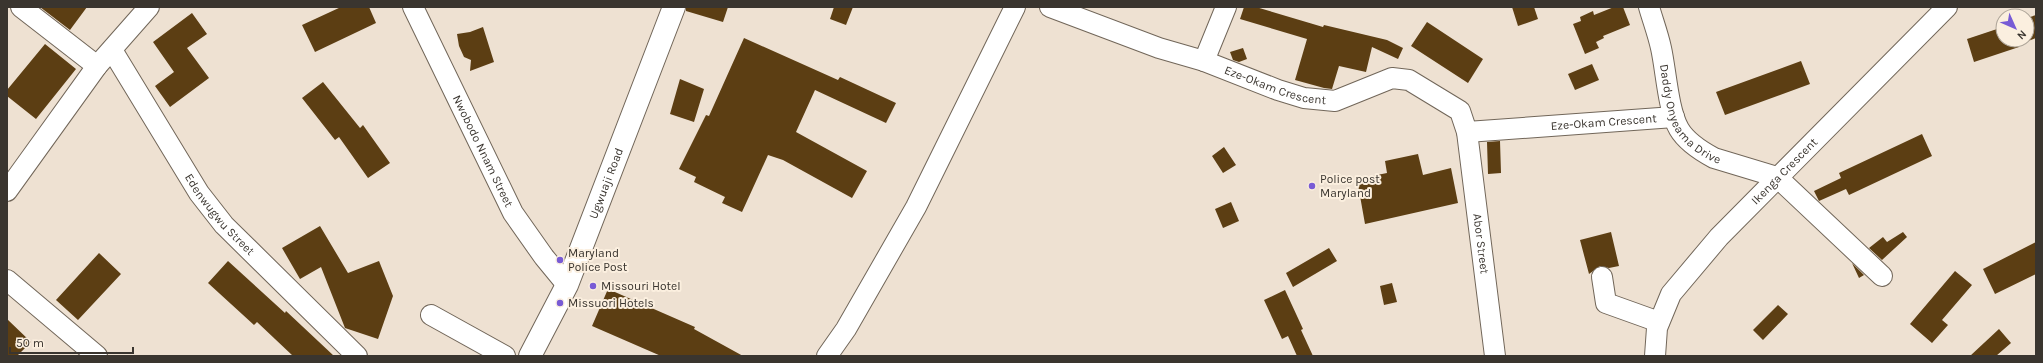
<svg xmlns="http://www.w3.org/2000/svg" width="2043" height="363" viewBox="0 0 2043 363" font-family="Karla,sans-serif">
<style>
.building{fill:#5c3e13}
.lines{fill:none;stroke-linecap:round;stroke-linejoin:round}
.minor-casing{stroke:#716659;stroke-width:22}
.major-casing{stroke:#716659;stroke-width:24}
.minor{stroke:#fff;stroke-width:20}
.major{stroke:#fff;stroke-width:22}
.poi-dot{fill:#785bd5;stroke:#fbefdf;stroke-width:1.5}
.labels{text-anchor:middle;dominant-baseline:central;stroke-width:4;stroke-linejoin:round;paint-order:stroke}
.street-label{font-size:12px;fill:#3a352f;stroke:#fbefdf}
.poi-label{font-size:12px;fill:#3a352f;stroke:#fbefdf;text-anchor:start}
</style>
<rect width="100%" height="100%" fill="#eee1d2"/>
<!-- building -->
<path class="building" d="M40,7h47l-17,23z
M341,7h28l7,16 -61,29 -13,-27z
M686,7h42l-5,15 -37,-11z
M834,7h19l-7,18 -16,-6z
M1244,7h12l67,20 1,-2 63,15 16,8 -5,11 -26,-12 -6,25 -27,-6 -7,23 -8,-1 -29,-8 12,-41 -67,-20z
M1512,7h22l4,12 -20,7z
M1614,7h9l7,18 -27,11 1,2 -8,4 3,6 -14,6 -12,-30 8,-3 -1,-4 13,-6 1,4z
M192,13l15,21 -20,14 22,30 -39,29 -15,-21 19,-14 -21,-30z
M2036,15v23l-18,7 1,2 -45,15 -7,-23 36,-12v13h24v-22z
M1427,22l56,37 -15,24 -57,-37z
M483,27l11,35 -24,9 1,-11 -7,-3 -5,-11 -2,-12 13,-2z
M744,38l94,42 2,-3 56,26 -10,20 -71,-33 -19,42 71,39 -15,27 -69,-38 -15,-5 -26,57 -20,-9 3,-6 -31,-15 2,-5 -17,-8 27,-54 3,1z
M45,44l31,25 -40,50 -29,-23v-6z
M1243,48l4,11 -8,3 -6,-2 -3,-8z
M1801,61l9,23 -85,31 -9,-23z
M1592,64l7,16 -24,10 -7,-16z
M680,79l24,10 -10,33 -24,-8z
M323,82l37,46 3,-3 27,38 -22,15 -29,-41 -4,3 -33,-42z
M1922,134l10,22 -83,39 -3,-6 -27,12 -5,-10 27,-13 -2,-5z
M1500,141l1,32 -13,1 -1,-32z
M1224,147l12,18 -13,8 -11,-17z
M1418,154l5,21 28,-7 7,35 -93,21 -8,-45 30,-6 -2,-12z
M1231,202l8,19 -16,7 -8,-19z
M320,226l28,47 31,-12 14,35 -15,43 -33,-11 -24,-61 -21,12 -18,-31z
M1611,232l8,34 -10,2 -9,-2 -11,8 -9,-34z
M1903,232l4,5 -25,23 -13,-12 14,-11 4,5z
M2036,242v32l-41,20 -12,-25z
M1329,248l8,13 -44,26 -7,-14z
M99,253l22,21 -43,46 -22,-20z
M228,261l57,52 1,-2 48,45h-41l-36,-34 -3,3 -46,-42z
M1852,263l12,12 -5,3z
M1955,271l17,14 -30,35 6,5 -16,18 -22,-19z
M1392,283l5,19 -13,3 -4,-19z
M608,289l87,38 -1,2 49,27h-82l-69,-30z
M1285,290l18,39 -2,1 12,26h-16l-9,-20 -6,3 -18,-39z
M1778,305l10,9 -25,26 -10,-10z
M7,319l24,23 -14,14h-10z
M1999,329l12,14 -15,13h-26z"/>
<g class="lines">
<defs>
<g id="minor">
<path d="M21,7l76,59"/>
<path id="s1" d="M413,7l100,206 31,44 23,28"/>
<path id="s2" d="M1050,7l109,41 45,13 74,29 26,8 31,3 57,-23 17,2 51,31 7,21 28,224"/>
<path id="s3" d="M1649,7c4,14 9,27 12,41 5,22 7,62 18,81 7,12 22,22 35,29l63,19 105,99"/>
<path id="s4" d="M112,50l87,143 25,32 133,131"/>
<path d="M1204,61l22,-54"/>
<path id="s5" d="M1467,132l207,-15"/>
<path d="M7,191l90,-125 52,-59"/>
<path d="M1602,277l4,26 53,19"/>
<path d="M7,280l90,76"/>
<path d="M431,315l74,41"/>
<path d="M827,356l19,-27 70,-122 99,-200"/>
<path id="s6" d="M1655,356l2,-28 14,-34 48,-57 228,-230"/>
</g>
<g id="major">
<path id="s7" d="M530,356l37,-71 107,-278"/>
</g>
</defs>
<!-- minor casing -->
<use href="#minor" class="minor-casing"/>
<!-- major casing -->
<use href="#major" class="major-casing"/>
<!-- minor -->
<use href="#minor" class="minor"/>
<!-- major -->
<use href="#major" class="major"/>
</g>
<!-- markers -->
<g class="poi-dot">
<circle cx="1312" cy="186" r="4"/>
<circle cx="560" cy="260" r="4"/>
<circle cx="593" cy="286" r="4"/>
<circle cx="560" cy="303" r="4"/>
</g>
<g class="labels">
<!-- street labels -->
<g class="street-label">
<text stroke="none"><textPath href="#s2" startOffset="239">Eze-Okam Crescent</textPath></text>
<text stroke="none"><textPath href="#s3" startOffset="119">Daddy Onyeama Drive</textPath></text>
<text stroke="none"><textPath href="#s5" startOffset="137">Eze-Okam Crescent</textPath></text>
<text stroke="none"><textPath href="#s1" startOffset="160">Nwobodo Nnam Street</textPath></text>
<text stroke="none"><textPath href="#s6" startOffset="232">Ikenga Crescent</textPath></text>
<text stroke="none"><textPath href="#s7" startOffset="189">Ugwuaji Road</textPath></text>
<text stroke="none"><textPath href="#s4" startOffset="197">Edenwugwu Street</textPath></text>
<text stroke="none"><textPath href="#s2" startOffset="574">Abor Street</textPath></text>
</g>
<!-- poi labels -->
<g class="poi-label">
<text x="1320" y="179">Police post<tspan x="1320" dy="14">Maryland</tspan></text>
<text x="568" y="253">Maryland<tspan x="568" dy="14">Police Post</tspan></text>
<text x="601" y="286">Missouri Hotel</text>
<text x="568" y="303">Missuori Hotels</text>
</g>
</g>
<!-- border -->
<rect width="2043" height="363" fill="none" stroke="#3a352f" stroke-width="16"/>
<!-- north arrow -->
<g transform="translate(2015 28) rotate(135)"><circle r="19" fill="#fbefdf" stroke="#aea599"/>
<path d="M0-3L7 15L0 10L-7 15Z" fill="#785bd5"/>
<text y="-6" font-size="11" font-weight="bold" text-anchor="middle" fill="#3a352f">N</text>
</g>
<!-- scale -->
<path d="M10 347v6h123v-6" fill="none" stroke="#3a352f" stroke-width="2"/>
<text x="16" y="347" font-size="12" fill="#3a352f" stroke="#fbefdf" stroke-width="3" paint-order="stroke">50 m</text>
</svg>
